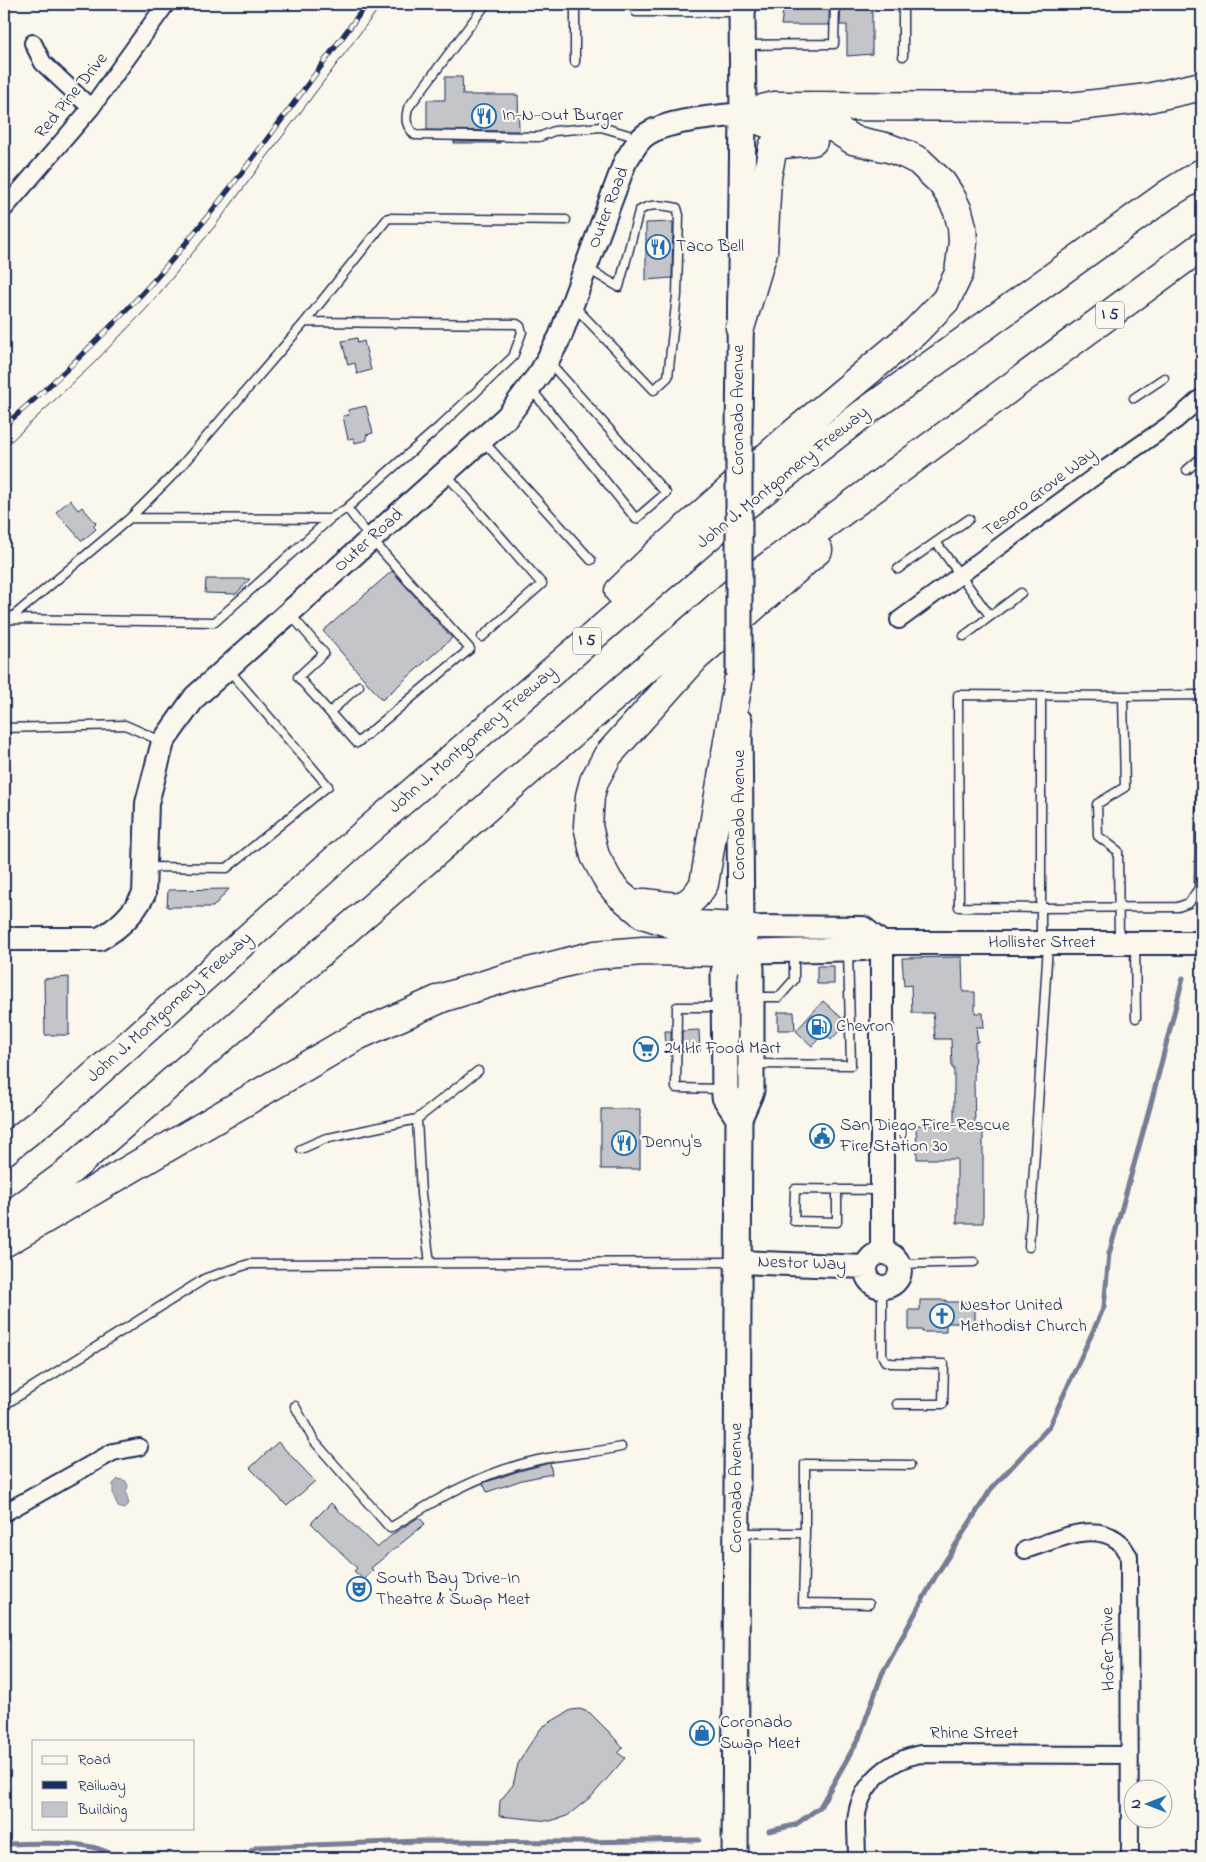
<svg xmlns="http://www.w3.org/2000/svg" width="1206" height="1862" viewBox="0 0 1206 1862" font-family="'Indie Flower',sans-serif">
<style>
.water{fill:#afb3bb;stroke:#747e96}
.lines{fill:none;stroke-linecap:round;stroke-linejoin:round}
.stream{stroke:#747e96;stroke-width:5}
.building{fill:#c3c5c9;stroke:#1b2f5e}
.lane-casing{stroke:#1b2f5e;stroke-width:11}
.street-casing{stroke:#1b2f5e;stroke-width:20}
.secondary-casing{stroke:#1b2f5e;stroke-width:26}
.primary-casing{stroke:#1b2f5e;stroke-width:29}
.highway-casing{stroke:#1b2f5e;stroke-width:31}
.lane{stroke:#fbf7ec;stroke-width:8}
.street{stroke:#fbf7ec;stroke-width:16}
.secondary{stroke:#fbf7ec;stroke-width:22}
.primary{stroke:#fbf7ec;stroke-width:25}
.highway{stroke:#fbf7ec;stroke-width:28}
.tram{stroke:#1b2f5e;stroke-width:1}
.rail-casing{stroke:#1b2f5e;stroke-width:5.5}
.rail{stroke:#fbf7ec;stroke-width:4;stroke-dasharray:11;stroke-linecap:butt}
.primary-bridge-casing{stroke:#1b2f5e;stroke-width:29;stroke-linecap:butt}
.primary-bridge{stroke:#fbf7ec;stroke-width:25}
.labels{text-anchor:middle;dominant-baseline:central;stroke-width:4.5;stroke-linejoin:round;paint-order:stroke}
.shield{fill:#fbf7ec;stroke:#5e6b89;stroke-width:1}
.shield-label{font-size:16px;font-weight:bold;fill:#1b2f5e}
.street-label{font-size:18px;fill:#1b2f5e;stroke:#fbf7ec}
.poi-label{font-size:18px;fill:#1b2f5e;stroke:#fbf7ec;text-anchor:start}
</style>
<rect width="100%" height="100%" fill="#fbf7ec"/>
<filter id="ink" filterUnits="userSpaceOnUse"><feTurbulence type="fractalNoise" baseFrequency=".02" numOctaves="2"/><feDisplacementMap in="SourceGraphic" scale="10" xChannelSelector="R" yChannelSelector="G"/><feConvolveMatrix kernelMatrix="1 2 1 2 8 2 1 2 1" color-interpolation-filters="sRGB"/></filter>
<g filter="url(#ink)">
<!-- water -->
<path class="water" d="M118,1479l8,2 2,5 -2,6 3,12 -5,5 -6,-2 -5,-13v-10z"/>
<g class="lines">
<!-- stream -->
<path class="stream" d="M769,1831l26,-6 25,-18 39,-69 23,-64 52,-95 57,-90 58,-62 55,-120 5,-53 41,-147 33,-129
M4,1844c33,0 86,-6 114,14
M240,1858l17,-11 163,-6 161,1 118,-2"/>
</g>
<!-- building -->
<path class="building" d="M784,4h45v21h-48z
M841,4h31v50l-25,2v-31h-7z
M445,77h17l1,18h55l1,36 -92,-1v-30h18z
M454,141l46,1v1h-46z
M673,222l-1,56 -26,2v-57z
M357,338l1,5 6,-2 7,29 -14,4 -2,-11 -7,2 -6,-24z
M366,406l7,27 -7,2 1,5 -12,3 -1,-5 -6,1 -5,-23 6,-1 -1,-5z
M70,500l8,10 4,-3 14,16 -3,3 3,3 -14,12 -26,-29z
M392,571l60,67 -70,62 -59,-69z
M206,579h44l-14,15 -31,-1z
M229,889l-16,18h-46l1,-17z
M962,957l1,35h12v21h8l1,14h-8l2,15h-3l-1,41 1,42h8v98h-26v-64h-40l-1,-34h38v-57h-2l-1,-29h-16l-2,-26h-21l-1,-28 -7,1 -2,-28z
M817,966h17v18h-17z
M69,977v58h-24l-1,-56z
M823,1001l21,19 -7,7 3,3 -9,10 -7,-7 -12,13 -16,-15z
M778,1012h16l1,18h-17z
M699,1030l1,22h-18v-21z
M665,1031h6v22h-5z
M601,1109h39v60h-39z
M920,1300h26v2h29v21h-29v9h-24v-2h-13v-20h11z
M278,1442l37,39 -28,25 -37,-38z
M550,1463l2,11 -30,6 -35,12 -4,-9 36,-12z
M331,1503l46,45 16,-14 26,-17 6,7 -54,44 2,2 -9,10 -10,-9 3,-3 -46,-45z
M580,1709l10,4 20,20 13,15 -5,5 7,5 -33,38 -25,20 -17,5 -51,-5 1,-15 13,-16 5,-21 10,-17 14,-20 29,-17z"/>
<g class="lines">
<defs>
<path id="lane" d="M486,4l-78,104c-3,12 -2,18 7,27l124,2 15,-6 47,-4 38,11
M637,4l-1,8h104
M903,4v52
M744,45l90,-1 1,-40
M575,62v-58
M574,306l80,84 14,-13 9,-82 2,-80 -2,-7c-14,-3 -27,-5 -38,3l-20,76 -31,-18
M531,389l105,130 30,-26 -117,-131
M1134,398l30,-20
M483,441l108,119
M1187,470l15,-13
M446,474l96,110 -60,53
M130,518l200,1
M936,542l33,-23
M898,569l38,-27 54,74
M290,614l34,39 -26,24 59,66 113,-94 -99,-110 -24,-31
M9,619l206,3 115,-103 17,-11 92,-81 74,-70 9,-25 -2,-6 -3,-2 -212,-2
M4,624l126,-106 46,-46 129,-150 83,-104 178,2
M964,636l57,-43
M1202,695l-79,1 -165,-1 1,212 82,1 137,-1 11,-4 10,-15 3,-185
M1041,696v246
M330,712l29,-26
M4,728l121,-3 36,16
M147,867l80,1 101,-82 -100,-117
M1119,941l-1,-90 -20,-15 -1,-32 28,-17 -2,-91
M1135,945l1,73
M755,997h24l15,-17v-27
M720,1007h-43l-1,81 45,1
M755,1064l96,1 -3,-113
M417,1119l61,-48
M301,1149l23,-10 93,-20 4,75 9,69
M837,1189v33l-43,-1 1,-32 85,1
M1029,1247l19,-302
M899,1264l75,-2
M882,1287v68l3,6 6,2 53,1 -1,40h-46
M4,1405l202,-127 43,-14 487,-2
M295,1406l19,35 76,87c47,-29 92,-56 148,-68 28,-6 56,-7 83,-13
M739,1533h66l-2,70 66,1
M805,1533v-69l105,1"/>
<path id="street" d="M33,43l10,20 48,45
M4,209l87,-101 75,-104
M899,620l199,-146 78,-54 26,-23
M4,1513l109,-61 26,-5
M1025,1550c27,-8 65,-29 92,-10 5,3 8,11 12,16l1,302
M857,1858c0,-11 -1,-23 -1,-35 2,-37 30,-62 64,-69l210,1"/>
<path id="secondary" d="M741,927l122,1 19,15
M4,939h95c19,-10 35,-26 45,-45l3,-91 16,-61 32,-45 312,-280 34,-45 19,-35 65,-175c5,-7 10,-17 16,-23 18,-19 76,-22 102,-25
M732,952l132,-3 18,-6h320
M882,1253v-310
M866 1270a17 17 0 1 1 34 0a17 17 0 1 1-34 0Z
M738,1262l128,5"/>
<path id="primary" d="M739,432l4,-318 -1,-102 2,-8
M738,934l-14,38 1,125 14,21
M735,1858l4,-740 12,-27v-123l-10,-41 -2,-206"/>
<path id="highway" d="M743,114l31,-8 296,1 78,-9 54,-12
M740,328l23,-76 4,-75 6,-30 10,-3 30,-3
M619,591l39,-38 128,-113 129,-108 31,-32 13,-27 4,-31 -1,-15 -4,-16 -7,-14 -9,-14 -23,-22 -14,-7 -16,-6 -36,-8 -20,-13 -59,-1 -31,-12
M644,903c31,3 41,12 60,-19l35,-208
M741,927l-68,-3 -30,-10 -24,-20 -10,-12 -14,-26 -7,-30 2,-30 4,-15 14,-26 88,-98 122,-107
M4,1151l54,-43 306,-274 374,-323 126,-98 304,-219 34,-21
M4,1220l62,-46 673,-586 463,-342
M4,1243l355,-208 83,-37 67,-21 86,-22 48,-4 89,1"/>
</defs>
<!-- lane casing -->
<use href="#lane" class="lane-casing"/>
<!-- street casing -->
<use href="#street" class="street-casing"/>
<!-- secondary casing -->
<use href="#secondary" class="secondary-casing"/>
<!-- primary casing -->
<use href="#primary" class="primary-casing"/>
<!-- highway casing -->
<use href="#highway" class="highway-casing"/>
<!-- lane -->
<use href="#lane" class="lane"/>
<!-- street -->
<use href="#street" class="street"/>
<!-- secondary -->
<use href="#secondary" class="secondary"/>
<!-- primary -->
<use href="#primary" class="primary"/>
<!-- highway -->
<use href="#highway" class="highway"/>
<!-- tram -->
<path class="tram" d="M4,448l89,-84 55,-57 67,-81 167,-222"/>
<defs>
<path id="rail" d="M4,426c54,-47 106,-96 154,-150 75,-86 141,-181 209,-272"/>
</defs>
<!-- rail casing -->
<use href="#rail" class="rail-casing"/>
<!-- rail -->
<use href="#rail" class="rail"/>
<defs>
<path id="primary-bridge" d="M739,676v-244"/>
</defs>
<!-- primary-bridge casing -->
<use href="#primary-bridge" class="primary-bridge-casing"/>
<!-- primary-bridge -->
<use href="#primary-bridge" class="primary-bridge"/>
</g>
</g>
<!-- icons -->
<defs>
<symbol id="restaurant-ring" viewBox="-11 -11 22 22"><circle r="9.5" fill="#fbf7ec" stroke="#1f6fb2" stroke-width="1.5"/><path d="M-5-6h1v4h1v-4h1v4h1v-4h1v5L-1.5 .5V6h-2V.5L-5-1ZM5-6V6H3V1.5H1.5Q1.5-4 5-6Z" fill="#1f6fb2"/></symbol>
<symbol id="fuel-ring" viewBox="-11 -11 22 22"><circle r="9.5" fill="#fbf7ec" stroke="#1f6fb2" stroke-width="1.5"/><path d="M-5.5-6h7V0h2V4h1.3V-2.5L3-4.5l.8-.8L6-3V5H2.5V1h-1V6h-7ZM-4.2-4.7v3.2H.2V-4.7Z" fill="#1f6fb2"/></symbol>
<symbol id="supermarket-ring" viewBox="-11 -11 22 22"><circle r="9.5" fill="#fbf7ec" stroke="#1f6fb2" stroke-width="1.5"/><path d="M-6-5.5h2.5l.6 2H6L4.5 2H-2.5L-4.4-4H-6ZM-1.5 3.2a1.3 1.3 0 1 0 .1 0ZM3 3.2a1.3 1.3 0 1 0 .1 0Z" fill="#1f6fb2"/></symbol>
<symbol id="civic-ring" viewBox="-11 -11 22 22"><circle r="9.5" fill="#fbf7ec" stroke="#1f6fb2" stroke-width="1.5"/><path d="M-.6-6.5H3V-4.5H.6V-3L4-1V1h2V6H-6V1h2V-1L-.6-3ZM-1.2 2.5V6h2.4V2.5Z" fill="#1f6fb2"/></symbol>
<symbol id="church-ring" viewBox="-11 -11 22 22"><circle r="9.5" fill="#fbf7ec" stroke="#1f6fb2" stroke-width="1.5"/><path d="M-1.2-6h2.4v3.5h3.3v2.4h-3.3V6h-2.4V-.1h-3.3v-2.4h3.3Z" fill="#1f6fb2"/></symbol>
<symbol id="theatre-ring" viewBox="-11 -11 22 22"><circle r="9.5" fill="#fbf7ec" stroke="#1f6fb2" stroke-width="1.5"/><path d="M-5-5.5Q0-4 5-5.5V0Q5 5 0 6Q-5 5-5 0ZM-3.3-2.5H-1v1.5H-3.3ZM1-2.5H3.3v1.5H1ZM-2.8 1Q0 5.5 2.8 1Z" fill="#1f6fb2"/></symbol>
<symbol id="shop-ring" viewBox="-11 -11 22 22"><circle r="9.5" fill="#fbf7ec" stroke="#1f6fb2" stroke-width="1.5"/><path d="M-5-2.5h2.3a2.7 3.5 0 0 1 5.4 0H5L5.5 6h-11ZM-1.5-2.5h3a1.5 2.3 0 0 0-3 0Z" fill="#1f6fb2"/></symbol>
</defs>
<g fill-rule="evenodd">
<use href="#restaurant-ring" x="470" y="102" width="28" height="28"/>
<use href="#restaurant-ring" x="644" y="233" width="28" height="28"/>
<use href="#fuel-ring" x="805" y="1013" width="28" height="28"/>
<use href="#supermarket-ring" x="632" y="1035" width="28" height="28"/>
<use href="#civic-ring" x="808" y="1122" width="28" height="28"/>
<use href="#restaurant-ring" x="610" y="1129" width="28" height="28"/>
<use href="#church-ring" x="928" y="1302" width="28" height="28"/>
<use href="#theatre-ring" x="345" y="1575" width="28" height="28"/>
<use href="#shop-ring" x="688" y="1719" width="28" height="28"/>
</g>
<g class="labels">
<!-- shield labels -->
<g class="shield">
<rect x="1096" y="301.5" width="28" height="27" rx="4"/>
<rect x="573" y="627.5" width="28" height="27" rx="4"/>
</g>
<g class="shield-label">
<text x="1110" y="315">I 5</text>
<text x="587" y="641">I 5</text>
</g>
<!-- street labels -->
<g class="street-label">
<text transform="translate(72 96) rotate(-51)">Red Pine Drive</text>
<text transform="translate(609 208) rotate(-69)">Outer Road</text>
<text transform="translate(739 410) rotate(-90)">Coronado Avenue</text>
<text transform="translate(783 478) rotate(-39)">John J. Montgomery Freeway</text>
<text transform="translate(1040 493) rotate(-37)">Tesoro Grove Way</text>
<text transform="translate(369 541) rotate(-42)">Outer Road</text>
<text transform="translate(473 740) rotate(-41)">John J. Montgomery Freeway</text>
<text transform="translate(740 815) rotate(-90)">Coronado Avenue</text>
<text x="1042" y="943">Hollister Street</text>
<text transform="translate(170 1008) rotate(-42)">John J. Montgomery Freeway</text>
<text transform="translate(802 1264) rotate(2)">Nestor Way</text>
<text transform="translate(737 1488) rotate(-90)">Coronado Avenue</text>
<text transform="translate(1109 1649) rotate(-91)">Hofer Drive</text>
<text x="974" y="1734">Rhine Street</text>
</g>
<!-- poi labels -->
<g class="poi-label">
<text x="502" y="116">In-N-Out Burger</text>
<text x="676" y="247">Taco Bell</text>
<text x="836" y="1027">Chevron</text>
<text x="664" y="1049">24 Hr Food Mart</text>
<text x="840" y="1126">San Diego Fire-Rescue<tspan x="840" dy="21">Fire Station 30</tspan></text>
<text x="642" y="1143">Denny's</text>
<text x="960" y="1306">Nestor United<tspan x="960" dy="21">Methodist Church</tspan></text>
<text x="376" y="1579">South Bay Drive-In<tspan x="376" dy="21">Theatre &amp; Swap Meet</tspan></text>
<text x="720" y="1723">Coronado<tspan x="720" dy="21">Swap Meet</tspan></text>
</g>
</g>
<!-- margin -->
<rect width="1206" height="1862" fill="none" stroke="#fbf7ec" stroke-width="20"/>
<rect x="10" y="10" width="1186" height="1842" fill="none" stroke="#1b2f5e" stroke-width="2" filter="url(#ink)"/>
<!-- legend -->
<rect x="32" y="1740" width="162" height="90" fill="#fbf7ec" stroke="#a1a7b3"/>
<rect x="42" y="1756" width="25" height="8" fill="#fbf7ec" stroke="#a1a7b3"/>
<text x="78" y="1764" font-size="15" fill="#1b2f5e">Road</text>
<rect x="42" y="1781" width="25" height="8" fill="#1b2f5e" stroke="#a1a7b3"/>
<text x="78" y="1790" font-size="15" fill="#1b2f5e">Railway</text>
<rect x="42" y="1802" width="25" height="15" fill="#c3c5c9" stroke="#a1a7b3"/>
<text x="78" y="1814" font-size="15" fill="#1b2f5e">Building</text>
<!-- north arrow -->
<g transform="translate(1148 1804) rotate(270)"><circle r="24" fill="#fbf7ec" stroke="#a1a7b3"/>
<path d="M0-4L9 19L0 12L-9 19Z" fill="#1f6fb2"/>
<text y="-8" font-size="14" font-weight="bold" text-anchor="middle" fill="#1b2f5e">N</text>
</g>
</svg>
